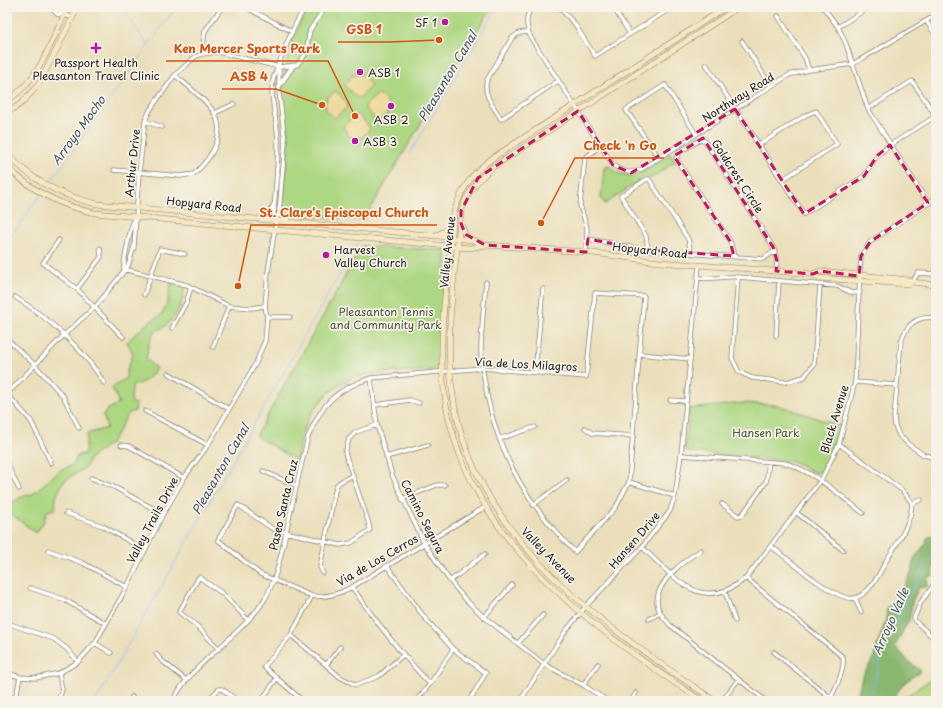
<svg xmlns="http://www.w3.org/2000/svg" width="943" height="708" viewBox="0 0 943 708" font-family="'Playpen Sans',sans-serif">
<style>
.green{fill:#add782;stroke:#647a4f}
.forest{fill:#8ab870;stroke:#536a46}
.sand{fill:#eeda9e;stroke:#857b5d}
.lines{fill:none;stroke-linecap:round;stroke-linejoin:round}
.stream{stroke:#88baf5;stroke-width:1}
.minor-casing{stroke:#847e6c;stroke-width:5}
.tertiary-casing{stroke:#847e6c;stroke-width:6}
.secondary-casing{stroke:#847e6c;stroke-width:6}
.minor{stroke:#fff;stroke-width:3.5}
.tertiary{stroke:#fff;stroke-width:4.5}
.secondary{stroke:#f7e8c3;stroke-width:5}
.marked{fill:none;stroke:#c2185b;stroke-width:3;stroke-dasharray:8 5;stroke-linejoin:round}
.poi-dot{fill:#b5179e;stroke:#f7f3e8;stroke-width:1.5}
.labels{text-anchor:middle;dominant-baseline:central;stroke-width:3.5;stroke-linejoin:round;paint-order:stroke}
.poi-label{font-size:11px;fill:#1c1c1c;stroke:#f7f3e8;text-anchor:start}
.street-label{font-size:11px;fill:#1c1c1c;stroke:#f7f3e8}
.park-label{font-size:11px;fill:#48543b;stroke:#f7f3e8}
.water-label{font-size:12px;font-style:italic;fill:#425368;stroke:#f7f3e8}
.leader{fill:none;stroke:#d4530e;stroke-width:1.5}
.callout-dot{fill:#d4530e;stroke:#f7f3e8;stroke-width:1.5}
.callout-label{font-size:12px;text-anchor:middle;font-weight:bold;fill:#d4530e;stroke:#f7f3e8;stroke-width:3.5;stroke-linejoin:round;paint-order:stroke}
</style>
<rect width="100%" height="100%" fill="#f7f3e8"/>
<filter id="ink" filterUnits="userSpaceOnUse"><feTurbulence type="fractalNoise" baseFrequency=".025" numOctaves="2"/><feDisplacementMap in="SourceGraphic" scale="8" xChannelSelector="R" yChannelSelector="G"/><feConvolveMatrix kernelMatrix="1 2 1 2 8 2 1 2 1" color-interpolation-filters="sRGB"/></filter>
<filter id="wash" filterUnits="userSpaceOnUse"><feTurbulence type="fractalNoise" baseFrequency=".012" numOctaves="4" result="noise"/><feDisplacementMap in="SourceGraphic" scale="16" xChannelSelector="R" yChannelSelector="G"/><feGaussianBlur stdDeviation="0.9" result="paint"/><feColorMatrix in="noise" values="0 0 0 0 0 0 0 0 0 0 0 0 0 0 0 0 0 1.4 0 .05"/><feComposite in="paint" operator="in"/></filter>
<g filter="url(#wash)">
<rect width="100%" height="100%" fill="#ebdfbb"/>
<!-- green -->
<path class="green" d="M308,7h184l-39,62 -89,151 -76,-5 -6,-6 7,-66 -8,-53 10,-48z
M670,154l5,8 -24,16 -5,-2 -41,28 -4,-6 3,-30 5,-2c22,22 41,1 61,-12z
M362,246l85,4 -8,115 -6,5c-23,2 -68,1 -87,11 -20,10 -38,32 -44,53 -3,8 -4,18 -5,27l-41,-25z
M171,283l13,5c0,14 -7,29 -19,38 -3,3 -8,3 -10,6 -7,8 -7,18 -9,27l10,9c-6,12 -12,14 -24,18l-1,16 5,2 -1,7 -6,2 -18,30 -21,15 -4,9 -23,15 -7,15 -1,12 -8,2 -4,12 -7,10 -29,-22v-5l16,-10 8,-1 31,-26 11,-4 5,-10 7,-1 2,-20 20,-6 -4,-13 4,-5 12,-7 -7,-15 14,-10c0,-10 5,-16 7,-25l-6,-11 17,-16 18,-12 5,-10z
M743,403l34,2 64,21 -19,45 -7,2 -20,-11 -106,-10 -4,-2 4,-41z
M936,676v25h-37z"/>
<!-- forest -->
<path class="forest" d="M936,530v37l-4,2 1,6 -6,3 1,8 -9,2 -6,11 -4,21 -14,26 14,16 12,9 -17,12 -13,18h-35l6,-24 10,-16 14,-41 1,-13 8,-3 18,-35 1,-10 12,-16 1,-5 6,-2z"/>
<!-- sand -->
<path class="sand" d="M359,74l5,2 7,10 -12,12 -3,-1 -12,-12 8,-9z
M336,91l11,12v4l-12,11 -8,-6 -2,-7 2,-7z
M378,94l9,7c4,11 -1,15 -10,20l-12,-13 1,-3z
M355,115h4l11,13c-5,8 -11,14 -21,8l-6,-9z"/>
<g class="lines">
<!-- stream -->
<path class="stream" d="M122,7l26,39
M410,153l87,-146
M49,184l127,-177
M7,242l33,-46
M96,701l261,-457
M870,701l12,-47 10,-25 32,-62 12,-15"/>
</g>
</g>
<g filter="url(#ink)">
<g class="lines">
<defs>
<path id="minor" d="M50,7l7,7 16,3
M57,7l7,8
M245,7l46,24
M531,7c-6,11 -5,20 0,31l82,127c10,7 15,9 27,5l149,-95 20,-5 44,-6 83,-49
M559,7l15,16 21,33 78,-49
M613,7l17,27
M823,7l15,20 8,17 22,65 60,94
M778,16l27,42 4,12
M927,22l9,14
M838,27l31,-20
M528,32l-9,1 -7,5 -25,42c-5,14 7,27 14,39l57,-38
M742,41l29,45
M202,54l3,-23 17,-24
M706,64l98,150 60,-38 13,-20 13,-11 46,-29 -24,-35 -44,28
M215,113l19,-9
M145,121l17,6
M759,145l47,-30 10,-4 21,33 -55,36
M659,158l-33,-48 39,-25 31,49
M114,170l66,6 14,-2c16,-15 32,-37 21,-60 -6,-12 -30,-30 -40,-39
M275,220l-1,-6c1,-24 4,-49 4,-73 0,-21 -11,-47 -3,-67 8,-23 17,-45 30,-67
M588,239l60,11 115,9 12,-8
M59,240l-16,23 34,26 46,48
M648,250l-2,-14 -25,-40 26,-17h2l39,60 3,14
M586,252l1,-24 -7,-23 5,-47 10,-8
M734,256l-4,-15 -54,-82 3,-7 21,-12 5,1 68,106 4,14 -1,10
M124,269l63,16 42,21 22,2 14,-2
M124,269c-1,-5 7,-45 11,-51
M738,277l-6,81 7,14 13,6 34,4 18,-5 10,-13 6,-79
M697,278c14,2 27,-2 41,-1l99,9 15,7 8,-1
M912,282l6,-9 18,1
M77,289l24,-32 -1,-9
M144,295l16,-46 25,5
M15,297c32,20 70,53 89,86
M267,317h23
M936,318c-19,-3 -30,7 -35,24l-7,75 1,9 4,9 9,9 16,11 12,3
M172,328l14,-25 5,-16
M776,336l3,-55
M7,339l28,26 28,31 16,32
M213,347l16,-41
M640,354l50,5
M535,372l8,-83
M168,373l61,36
M371,378l6,47 15,50 32,68 26,38 14,17 20,19 60,47 39,21 25,16
M855,382l42,3
M7,394l57,-59 32,-29 32,-40 6,-19 5,-74 6,-52 5,-11 25,-35 20,-18 7,-3 16,-2 61,15 18,-2 8,-10 5,-25 15,-23
M7,394l24,27 20,42
M670,400l16,1
M375,405l35,-5 9,3
M145,411l63,34
M377,425l-21,7 -7,7 -4,14 23,68 2,9 -19,13 -11,2 -67,-16 -35,-24 -20,35 42,34 52,22c15,2 27,-2 40,-9l133,-80
M585,428l7,5 42,3
M499,439l36,-12
M121,445l8,1 55,32
M681,455l104,8c30,9 53,31 78,50
M386,457l42,-12
M7,464l12,25
M263,471l34,15
M91,478l25,10 47,26
M629,482l46,14
M402,499l35,-14h8
M912,503l9,-3
M722,504l16,12 4,-1 24,-33 3,-20
M533,505l34,-25
M66,513l37,13 41,24
M797,513l46,37
M7,544l2,2
M771,546c16,12 66,57 84,52 16,-5 24,-24 31,-37 11,-18 25,-36 26,-58l-10,-13 -63,-46
M642,547c33,31 59,68 104,31l75,-98 18,-36 16,-62 5,-112 1,-14 9,-14 66,-44
M48,550l35,13 44,24
M701,550c-16,10 -43,30 -44,51 0,10 7,17 13,24l96,76
M387,566l37,51 29,32 33,24 -17,28
M323,573l-3,-6 16,-81 4,-4 11,-6
M746,578l97,79c2,13 -8,33 -14,44
M450,581l35,-27
M936,582l-15,20 -7,16 1,3 21,19
M352,587c24,35 49,67 78,97
M30,588l33,11 42,24
M725,592l10,29
M855,598l6,14
M484,617l28,-32
M649,619l11,-6
M7,623l47,16 13,10 11,13
M291,635l49,42 16,8 23,-9 24,-21
M95,643l16,10
M518,643l25,-28
M219,649l-22,-23 -18,-14 20,-35 24,17 25,26
M774,652l57,46
M156,654l5,6 25,20
M326,665l14,-18
M7,673l13,4 16,1 23,-5 19,-11 17,-19 32,-56 36,-73 21,-36 24,-33 48,-82 5,-13 4,-9 2,-24 -2,-11 3,-34 8,-51 3,-8 6,-71 -6,-50v-25
M583,685l15,-21
M132,697l3,4
M12,701l5,-9 3,-15
M58,701l4,-11 -3,-17
M173,701c18,-38 66,-63 90,-99 13,-20 18,-47 23,-70 7,-31 14,-63 22,-95 14,-34 28,-48 63,-59l111,-10 104,9 9,-84 49,3 -15,186 -13,25 -41,45c-46,-46 -75,-93 -88,-157 -2,-14 -6,-28 -6,-43 0,-23 3,-47 5,-70
M207,701l12,-12h3l16,12
M261,701l16,-23
M303,701l-39,-34 27,-32 21,-39
M416,701l14,-17 23,-35
M520,701l45,-69 21,-26 56,-59 28,-36 5,-15 6,-41 18,-190
M631,701l5,-8
M722,701l16,-21"/>
<path id="tertiary" d="M279,86l14,-20
M279,209l10,13
M259,219l11,-7 4,-7"/>
<path id="secondary" d="M7,101c34,-22 44,-60 61,-94
M7,113l15,-10 17,-19 39,-77
M7,153c24,28 54,43 90,51l341,32 34,4 13,5 101,7 73,10 154,12 7,-3 89,9 3,2 24,3
M7,167c25,24 53,39 88,46l375,35 15,-3
M461,225l4,9 6,6
M436,235l9,-4 8,-8
M813,274l5,4 90,6 4,-2
M702,701c-113,-75 -241,-166 -258,-311 -7,-59 5,-120 10,-178 8,-25 19,-40 40,-55l232,-150
M715,701c-113,-77 -245,-164 -263,-312 -8,-58 4,-120 9,-178 7,-19 16,-31 32,-44l246,-160"/>
</defs>
<!-- minor casing -->
<use href="#minor" class="minor-casing"/>
<!-- tertiary casing -->
<use href="#tertiary" class="tertiary-casing"/>
<!-- secondary casing -->
<use href="#secondary" class="secondary-casing"/>
<!-- minor -->
<use href="#minor" class="minor"/>
<!-- tertiary -->
<use href="#tertiary" class="tertiary"/>
<!-- secondary -->
<use href="#secondary" class="secondary"/>
</g>
</g>
<!-- marked area -->
<path class="marked" d="M735,109l69,105 60,-38 13,-20 13,-11 38,58 -58,39 -9,14 -2,20 -39,-5 -7,3 -37,-3 1,-10 -4,-14 -70,-109 -29,18 56,85 4,15 -86,-6 -60,-11 -2,13 -101,-7 -20,-11 -4,-11v-12l17,-33 100,-67 35,54 18,8z"/>
<!-- markers -->
<g class="poi-dot">
<circle cx="445" cy="22" r="4"/>
<path d="M94 42h4v4h4v4h-4v4h-4v-4h-4v-4h4z"/>
<circle cx="360" cy="72" r="4"/>
<circle cx="391" cy="106" r="4"/>
<circle cx="355" cy="141" r="4"/>
<circle cx="326" cy="255" r="4"/>
</g>
<g class="labels">
<!-- poi labels -->
<g class="poi-label">
<text x="437" y="22" text-anchor="end">SF 1</text>
<text x="96" y="62" text-anchor="middle">Passport Health<tspan x="96" dy="13">Pleasanton Travel Clinic</tspan></text>
<text x="368" y="72">ASB 1</text>
<text x="391" y="119" text-anchor="middle">ASB 2</text>
<text x="363" y="141">ASB 3</text>
<text x="334" y="249">Harvest<tspan x="334" dy="13">Valley Church</tspan></text>
</g>
<!-- street labels -->
<g class="street-label">
<text transform="translate(738 97) rotate(-32)">Northway Road</text>
<text transform="translate(132 163) rotate(-84)">Arthur Drive</text>
<text transform="translate(738 176) rotate(57)">Goldcrest Circle</text>
<text transform="translate(204 204) rotate(6)">Hopyard Road</text>
<text transform="translate(650 250) rotate(6)">Hopyard Road</text>
<text transform="translate(447 252) rotate(-84)">Valley Avenue</text>
<text transform="translate(526 364) rotate(3)">Via de Los Milagros</text>
<text transform="translate(834 419) rotate(-73)">Black Avenue</text>
<text transform="translate(283 505) rotate(-77)">Paseo Santa Cruz</text>
<text transform="translate(423 516) rotate(63)">Camino Segura</text>
<text transform="translate(152 520) rotate(-62)">Valley Trails Drive</text>
<text transform="translate(634 540) rotate(-49)">Hansen Drive</text>
<text transform="translate(549 555) rotate(46)">Valley Avenue</text>
<text transform="translate(377 560) rotate(-30)">Via de Los Cerros</text>
</g>
<!-- park labels -->
<g class="park-label">
<text x="386" y="311">Pleasanton Tennis<tspan x="386" dy="13">and Community Park</tspan></text>
<text x="766" y="432">Hansen Park</text>
</g>
<!-- water labels -->
<g class="water-label">
<text transform="translate(447 76) rotate(-59)">Pleasanton Canal</text>
<text transform="translate(78 130) rotate(-54)">Arroyo Mocho</text>
<text transform="translate(220 469) rotate(-60)">Pleasanton Canal</text>
<text transform="translate(890 621) rotate(-66)">Arroyo Valle</text>
</g>
</g>
<!-- callouts -->
<path class="leader" d="M439 40L389 42H338M355 116L328 61H166M322 105L276 89H222M541 223L575 158H664M238 286L251 225H437"/>
<g class="callout-dot">
<circle cx="439" cy="40" r="4"/>
<circle cx="355" cy="116" r="4"/>
<circle cx="322" cy="105" r="4"/>
<circle cx="541" cy="223" r="4"/>
<circle cx="238" cy="286" r="4"/>
</g>
<g class="callout-label">
<text x="364" y="34">GSB 1</text>
<text x="247" y="53">Ken Mercer Sports Park</text>
<text x="249" y="81">ASB 4</text>
<text x="620" y="150">Check 'n Go</text>
<text x="344" y="217">St. Clare's Episcopal Church</text>
</g>
<!-- margin -->
<rect width="943" height="708" fill="none" stroke="#f7f3e8" stroke-width="24"/>
</svg>
